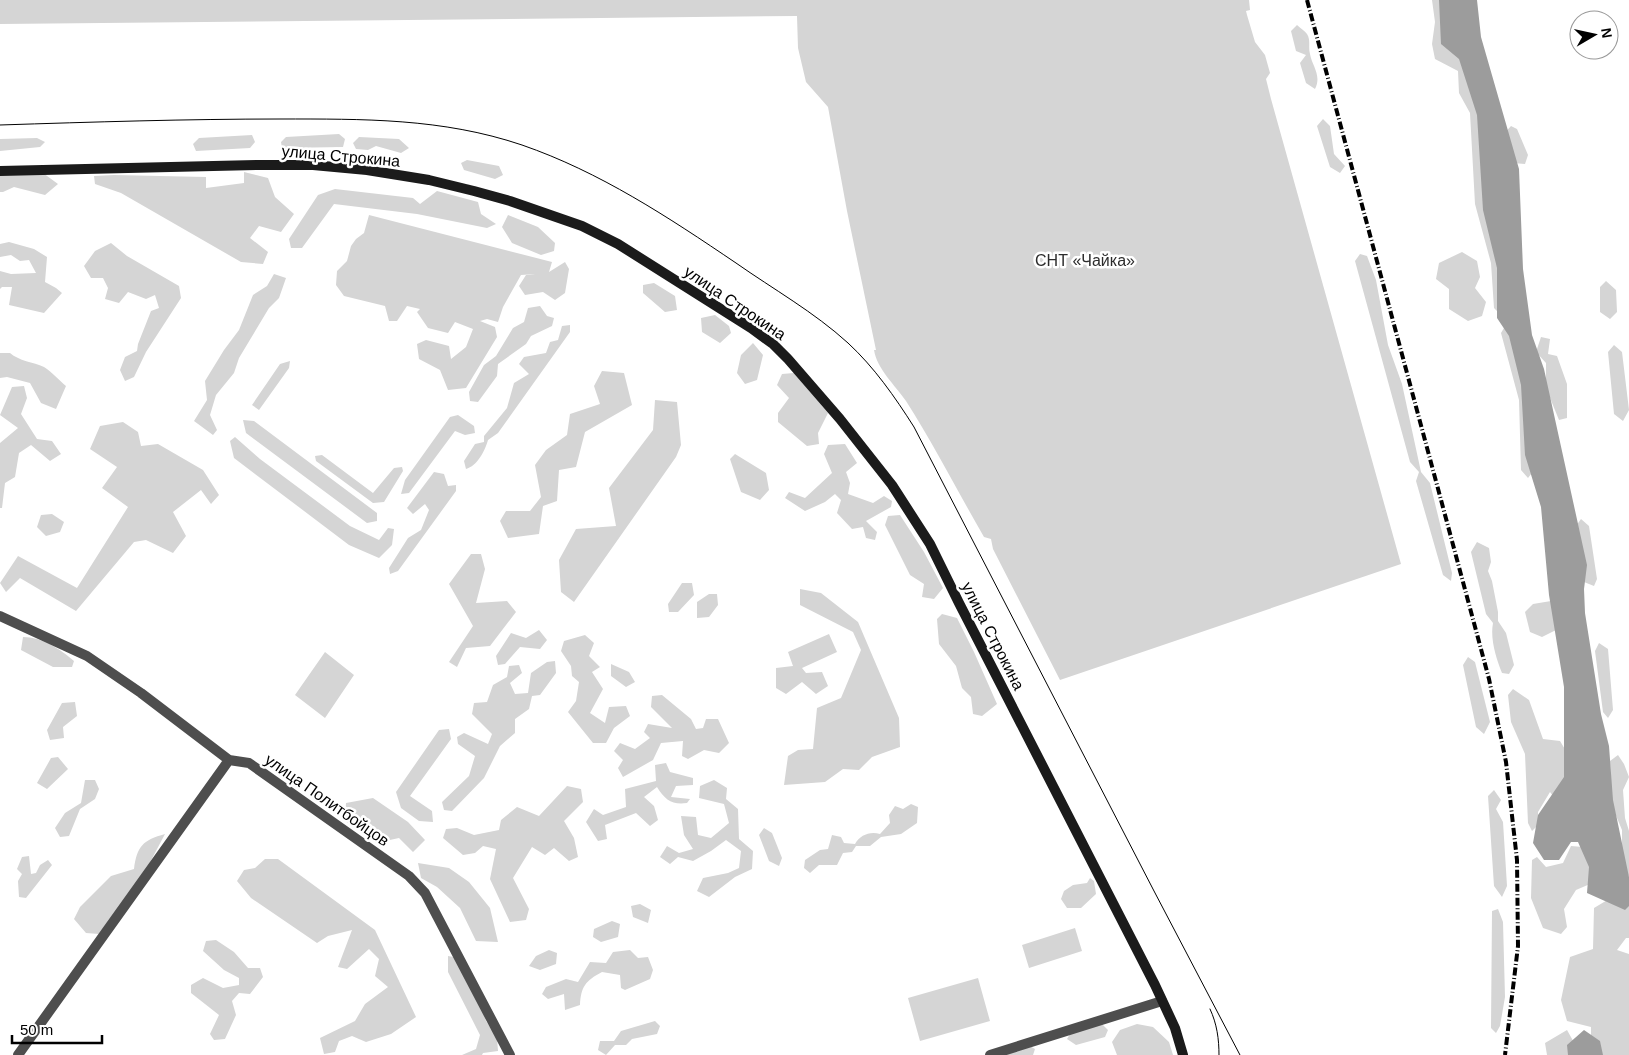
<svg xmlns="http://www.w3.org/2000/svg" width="1629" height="1055" viewBox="0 0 1629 1055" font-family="Arial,sans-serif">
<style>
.green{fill:#d5d5d5}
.water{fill:#9c9c9c}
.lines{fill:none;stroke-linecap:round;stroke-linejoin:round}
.street{stroke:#4e4e4e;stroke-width:10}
.secondary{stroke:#1b1b1b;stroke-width:10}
.tram{stroke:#000;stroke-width:1}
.rail{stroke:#000;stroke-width:4;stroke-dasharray:8 2.5 1 2.5;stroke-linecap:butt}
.labels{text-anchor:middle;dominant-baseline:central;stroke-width:5;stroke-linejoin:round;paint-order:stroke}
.street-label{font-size:16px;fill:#000;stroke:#fff}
.park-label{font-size:16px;fill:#2c2c2c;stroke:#fff}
</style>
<rect width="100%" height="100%" fill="#fff"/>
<!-- green -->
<path class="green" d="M0,0h1249l1,10 -4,1 1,4 8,27 10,13 5,18 -4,6 5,20 130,465 -341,116 -67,-131 -2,-10 -7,-2c-26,-45 -50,-92 -78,-136 -11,-16 -29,-32 -32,-51h2l-29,-139 -19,-104 -22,-25 -8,-34 -1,-32 -797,8z
M1432,0h13l42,111 14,156 -1,47 -6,-6 -3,-45 -16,-59 -5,-91 -11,-20 -1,-22 -23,-12 -3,-15 3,-22z
M1297,25c3,3 8,6 10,9 4,6 1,13 3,20 2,12 12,21 5,35l-9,-6 -6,-20 6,-8 -10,-4 -5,-20z
M1323,119l7,7 4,28 11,12 -5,7 -10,-6 -13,-41z
M1511,126l6,3 11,26 -3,9 -12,-1 -11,-27z
M339,134l6,5 -2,8 -61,1 -1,-6 5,-5z
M252,135l3,7 -5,6 -54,3 -3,-7 6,-6z
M359,137l40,2 10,9 -8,5 -25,-7 -8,4 -12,-1 -3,-6z
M37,138l8,4 -5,5 -40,4v-12z
M467,160l32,6 4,9 -8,4 -31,-9 -3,-7z
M244,172l24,6 7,19 19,17 -13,18 -22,-6 -9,12 18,14 -5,12 -22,-2 -120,-69 -26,-9 -1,-8 20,-1 92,2v11l38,-5z
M43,173l15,11 -13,11 -31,-8 -11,5h-3v-18z
M335,189l78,9 7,6 17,-13 41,11 3,12 15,10 -9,4 -70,-14 -83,-10 -32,44h-11l-2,-9 29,-44z
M369,215l183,47 -3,10 16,-10 4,7 -4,24 -10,7 -12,-8 -18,3 -6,-9 7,-11 9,-1 -14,1 -18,32 -5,15 -11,-3 -7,2 15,6 2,10 -31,51 -18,2 -8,-20 -21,-11 -2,-15 9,-4 23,6 2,13 15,-12 7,-18 -18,-7 -7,11 -20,-5 -11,-16 3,-3 -13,-3 -10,15h-8l-4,-15 -41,-10 -8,-11 1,-14 10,-10 4,-15 5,-7 8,-6z
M508,215l30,12 17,16 -1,8 -13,4 -29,-12 -10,-16z
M9,242l25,7 13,8 -2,25 11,6 6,5 -18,20 -35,-8 3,-18h-10l-2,2v-18l11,3 25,-1 -7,-13 -9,1 -9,-6 -11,2v-13z
M111,243l16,13 52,30 2,12 -35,54 -12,25 -9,4 -5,-11 5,-13 12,-6 1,-7 13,-33 8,-3 -4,-13 -9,4 -18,-7 -9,11 -14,-4 3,-11 -5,-10h-12l-7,-12 11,-15z
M1462,252l15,9 3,16 -5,11 11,14 -4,14 -14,5 -19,-12v-20l-13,-10 3,-16z
M1360,254l7,2 9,24 12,65 14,39 19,88 9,11 22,90 -1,8 -8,-6 -27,-94 3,-9 -9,-10 -55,-201z
M274,274l12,4 -7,20 -10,10 -30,50 -5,15 -18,22 -6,20 7,15 -4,5 -19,-14 13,-21 -2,-19 19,-31 15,-20 14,-35 14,-9z
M1606,281l10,9 1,22 -7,7 -10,-7v-25z
M654,283l21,13 2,14 -12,2 -22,-19v-8z
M540,306l7,10 7,2 -2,8 -21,10 -5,8 -28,20 -1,12 -19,26 -8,-1 -1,-9 15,-27 12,-9 17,-28 11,-6 4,-14z
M715,315l14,11 2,7 -11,10 -18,-11 -1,-14z
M1507,323l7,7 21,139 -7,9 -7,-8 -2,-70 -18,-67z
M570,325v7l-72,101 -10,7c-3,11 -11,26 -22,29l-2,-8 11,-17 9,-2v-6l23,-28 7,-25 15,-9 -10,-10 5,-7 22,-4 4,-11 8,-2 4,-14z
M1541,337l9,2 -2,15 9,2 10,28v34l-8,2 -13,-32v-25l-10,-11z
M753,343l10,12 -6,25 -12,4 -8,-11 4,-18z
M1614,345l8,7 7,58 -6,11 -9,-7 -6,-62z
M0,353h10c9,8 23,9 34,14 8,5 15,13 22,19l-10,23 -15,-6 -11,-20 -23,-6 -7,1z
M290,361l-1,7 -30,42 -7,-5 28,-41z
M602,371l22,2 8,32 -47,27 -9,35 -17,3 -2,31 -14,5 -4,28 -31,4 -8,-17 6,-10h24l11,-14 -6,-32 11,-15 21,-15 3,-21 30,-10 -6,-18z
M794,373l34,40 -10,20 1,11 -12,2 -29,-24v-9l11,-15 -12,-13 5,-11z
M24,386l3,12 -6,16 16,25 15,2 9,13 -11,7 -19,-16 -12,8 -4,24 -10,6 -3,25h-2v-65l18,-15 -18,-13 12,-28z
M655,400l22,2 4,43 -5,12 -102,145 -13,-10 -2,-32 17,-31 40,-3 -7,-38 44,-58z
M458,415l16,11 1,7 -10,2 -10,-4 -46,62 -8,1 4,-14 45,-63z
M243,420l11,1 123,92v8l-10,2 -121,-90z
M123,422l15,10 3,14 17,-2 45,26 16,25 -8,9 -10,-14 -28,22 13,24 -13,17 -27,-13 -12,2 -58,69 -56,-33 -14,14 -6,-9 18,-27 59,32 51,-81 -26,-19 15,-21 -27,-18 10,-23z
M235,437l25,22 90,67 29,14 9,-12 6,1 -2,16 -13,13 -30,-13 -115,-87 -4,-17z
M845,444l12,19 -11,9 4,11 -2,11 25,9 11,-7 8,5 -1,6 -25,14 11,11 -2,8 -9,-2 -3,-11 -11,2 -15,-16 4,-13 -6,-6 -10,8 -20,9 -20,-13 4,-6 16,6 27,-25 -8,-19 4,-9z
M735,454l31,19 3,17 -9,10 -19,-8 -11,-33z
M322,455l51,38 21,-25 8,-1 1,4 -19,31 -11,1 -57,-42 -1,-5z
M434,472l10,2 4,12 8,-1v6l-58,80 -8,3 -1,-6 19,-30 13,-8 8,-20 -4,-6 -12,10 -6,-6z
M52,514l12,8 -4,10 -14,4 -9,-9 4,-12z
M900,515l24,37 19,36 -9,11 -12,-2 2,-13 -14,-9 -25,-50 3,-9z
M1581,519l8,7 8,53 -3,7 -10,-4 -8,-56z
M1477,542l12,6 2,14 -3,9 4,10 6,31v9l8,12 8,32 -5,9 -7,-1c-6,-15 -12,-34 -9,-50l-7,-9 -15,-62z
M471,554h10l4,15 -9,34 31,-2 9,11 -26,34 -24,2 -9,19 -8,-5 24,-36 -24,-42z
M682,583h10l2,12 -16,17h-9l-1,-8z
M800,589l21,4 37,29 41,96 1,29 -28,10 -13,13 -16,-1 -18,13 -41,3 4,-29 10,-6 15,-1 4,-41 24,-10 20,-48 -8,-18 -53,-27z
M709,594h8l1,11 -9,12 -12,1v-16z
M1551,601l5,29 -14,7 -12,-5 -5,-20 8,-8z
M942,614l15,4 17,34 23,52 -15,12 -9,-2 -2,-17 -9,-9 -6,-22 -17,-22 -2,-25z
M539,630l8,10 -7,9 -20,-2 -15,17 -7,1 -2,-9 15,-23 15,5z
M829,634l8,18 -35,16 4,5 16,-1 6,14 -12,8 -14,-12 -16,12 -10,-6v-20l17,-2 -5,-14z
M585,635l9,8 -5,13 11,11 -8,5 11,17 -13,24 15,10 4,-16 17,-1 4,10 -16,12 -8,15h-13l-25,-31 8,-11 3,-19 -7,-6 -1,-10 -10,-15 3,-10z
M23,637c19,0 37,12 51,24l-2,6h-19l-32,-17z
M1599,643l9,6 5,61 -5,8 -5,-6 -8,-61z
M325,652l29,23 -29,43 -30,-23z
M1468,657l7,5 15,60 -6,12 -8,-7 -13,-62z
M555,661l1,12 -16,22 -8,1 -3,13 -14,10v14l-15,13 -16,32 -32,33 -8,-1 -2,-8 27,-26 6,-20 -17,-12 -1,-7 7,-4 24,11 4,-10 -20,-20 2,-11 13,-1 6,-17 14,-8 2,-11 10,-1 3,8 -12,10 5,11 13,-1 3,-20 16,-11z
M611,664l18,8 6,10 -9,5 -15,-11z
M1513,689l16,11 14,39 17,2 9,15 2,36 -14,9 -7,-9 -12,20v13l-6,6 -4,-8 -3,-69 -14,-32 -3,-27z
M662,695l29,24 5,10 7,-1 3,-9h12l11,24 -10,10 -15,-3 -16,9 -6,-3 1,-15 -22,2 -8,17 -30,17 -5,-9 5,-8 -9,-9 6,-8 15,6 15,-11 -6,-6 4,-8 24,4 -21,-21 1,-11z
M75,702l2,14 -14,11 1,11 -14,2 -3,-10 15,-27z
M449,729l2,10 -41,57 22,15 1,11 -14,-1 -18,-13 -5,-16 43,-62z
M1618,755l6,9 5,13 -6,13 2,28 4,13v45l-4,-2 -3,-15v-29l-10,-24 -2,-45z
M58,757l10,12 -21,20 -10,-6 14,-25z
M666,763l4,9 23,6v7l-17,1 -5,11 19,2 -3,4c-15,2 -22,-3 -30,-16l-13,10 10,9 4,14 -8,6 -14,-13 -31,12 2,14 -9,2 -12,-19 8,-13 9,6 23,-8 -1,-18 31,-8 -1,-16z
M85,780h10l4,9 -4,10 -15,10 -11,27 -9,1 -5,-9 10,-15 16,-10z
M714,780l13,8 -1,11 12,10 1,30 14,12 -1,18 -17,8 -26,20 -12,-6 6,-13 25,-5 11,-5 2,-17 -15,-11 -15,11 -18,10 -15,-4 -8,7 -10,-7 7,-11 12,7 14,-4 -9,-14 -3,-19 15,1 2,18 13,3 18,-15 -5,-19 -25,-6 1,-12z
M567,786l14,3 2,13 -19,19 10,17 4,19 -9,4 -15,-13 -9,7 -13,-8 -19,31 16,31 -3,11 -16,2 -20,-43 6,-30 -13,-3 -8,7 -12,2 -20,-17 3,-9 11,-1 17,7 25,-5 2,-10 16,-13 22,9z
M1494,790l7,10 -5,9 7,13 4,64 -5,11 -8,-11 -6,-90z
M373,798l35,24 17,18 -12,12 -14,-14 -23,5 -31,-22 1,-18z
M911,804l7,3 -1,16 -16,11 -20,3 -11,9h-14l-4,6 -9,1 -6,12h-18l-9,8 -6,-5 1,-8 15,-10 8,-1 4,-14 9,2 3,6 11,1c5,-9 15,-13 25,-10l10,-11 -1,-8 6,-9 8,3z
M764,828l8,5 10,25 -3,8 -10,-5 -10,-26z
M165,834l-18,34 -48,66 -13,-1 -12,-14 6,-12 31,-31 23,-7c3,-23 9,-29 31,-35z
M1571,846l12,1 8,18 -1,19 -14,6 -12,19 3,18 -6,7 -18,-6 -12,-30 1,-38 5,-3 9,10 17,-4z
M29,856l2,18 5,-1 4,-8 8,-5 4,5 -26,33 -7,-1 -1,-16 4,-7 -5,-5 5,-12z
M265,859h13l97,71 41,87 -25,17 -25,8 -14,-6 -13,5 -4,11 -11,2 -4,-16 35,-17 10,-17 23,-17 -13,-11 4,-17 -10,-10 -22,20 -9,-2 14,-37 -24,6 -11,7 -66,-45 -14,-17 7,-11 11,-2z
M418,863l31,5 20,14 21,26 8,34 -22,-1 -16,-33 -23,-21 -16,-9z
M1090,878l4,3 2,13 -15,14h-14l-6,-9 3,-8 9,-6 14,-2z
M1629,895v43h-3l-9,12 12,4v101h-38v-28l-24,-6 -6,-21 9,-43 23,-8 1,-41 15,-9z
M640,904l11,6 -3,13 -15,-6 -2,-11z
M1498,909l5,13 2,75 -5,29 -4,7 -5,-5 1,-117z
M612,921l8,3 -2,13 -17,5 -8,-5 1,-8z
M1075,928l7,23 -53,17 -7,-23z
M216,940l18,12 14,16h12l3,9 -13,17 -11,-1 -7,8 4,14 -11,24 -11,1 -4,-6 9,-19 -28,-22v-8l12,-7 20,10 16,-3v-7l-15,-8 -21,-19 3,-10z
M549,950l8,3 -1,11 -16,6 -11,-4 7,-10z
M630,950l8,8 10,-1 5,13 -3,9 -25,11 -4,-2 -1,-13 -18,-3c-17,9 -21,15 -22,33l-15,5 -1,-16 -16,5 -6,-5 4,-7 20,-8 12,3 12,-20 16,1 7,-11z
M448,956l17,3 21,62 11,17 1,13 -15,2 -1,2h-20l14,-6 4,-14 -32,-63z
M978,978l12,43 -70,20 -12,-43z
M655,1021l5,5 -3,8 -25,5 -6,6h-11l-9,10 -8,-5 2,-9h14l7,-10z
M1102,1024l6,6 -3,7 -29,8 -9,-6 3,-5z
M1137,1024l16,3 16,15 4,13h-56l-5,-13 8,-12z
M1567,1030l14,25h-34l-2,-12z
M1028,1045l7,4 -2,6h-30z"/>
<!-- water -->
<path class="water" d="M1439,0h38l4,37 38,132 4,100 9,66 12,34 43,196 -3,24 1,24 16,101 8,32 4,54 16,77v29l-4,4 -38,-17 2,-26 -11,-25h-7l-12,18h-15l-11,-17 5,-28 26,-38v-90l-15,-92 -8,-88 -16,-52 -4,-70 -12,-49 -12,-18v-50l-14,-58 -6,-95 -18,-56 -18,-15z
M1584,1030l16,11 3,14h-35l-1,-10z"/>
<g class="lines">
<!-- street -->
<path class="street" d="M0,616l87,40 54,37 88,67 20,3 160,113 16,17 85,162
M18,1055l211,-295
M990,1055l172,-54"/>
<!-- secondary -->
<path class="secondary" d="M0,171l258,-6h55l54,5 62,10 45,11 36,10 72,25 36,18 133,84 22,16 15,15 52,60 52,66 38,59 29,59 196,382 20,43 8,27"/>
<!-- tram -->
<path class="tram" d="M0,125c93,-3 187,-6 280,-6 83,0 162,-1 242,26 78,27 146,72 214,118 37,26 78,49 112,80 26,24 47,54 66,84l240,464 86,164
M1210,1009c7,15 9,30 9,46"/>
<!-- rail -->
<path class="rail" d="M1307,0l182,679 17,83 11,98 1,86 -13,109"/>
</g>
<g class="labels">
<!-- street labels -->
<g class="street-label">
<text transform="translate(341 156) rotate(5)">улица Строкина</text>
<text transform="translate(735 303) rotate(34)">улица Строкина</text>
<text transform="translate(993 636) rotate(63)">улица Строкина</text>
<text transform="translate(327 800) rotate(35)">улица Политбойцов</text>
</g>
<!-- park labels -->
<g class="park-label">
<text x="1085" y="260">СНТ «Чайка»</text>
</g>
</g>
<!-- north arrow -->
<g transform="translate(1594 35) rotate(81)"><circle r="24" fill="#ffffff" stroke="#999999"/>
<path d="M0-4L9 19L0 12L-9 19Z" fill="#000000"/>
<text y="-8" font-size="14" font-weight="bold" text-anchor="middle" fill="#000000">N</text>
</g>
<!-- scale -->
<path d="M12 1035v8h90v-8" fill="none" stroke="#000000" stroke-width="2.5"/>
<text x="20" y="1035" font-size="15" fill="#000000" stroke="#ffffff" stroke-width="4" paint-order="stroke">50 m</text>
</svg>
